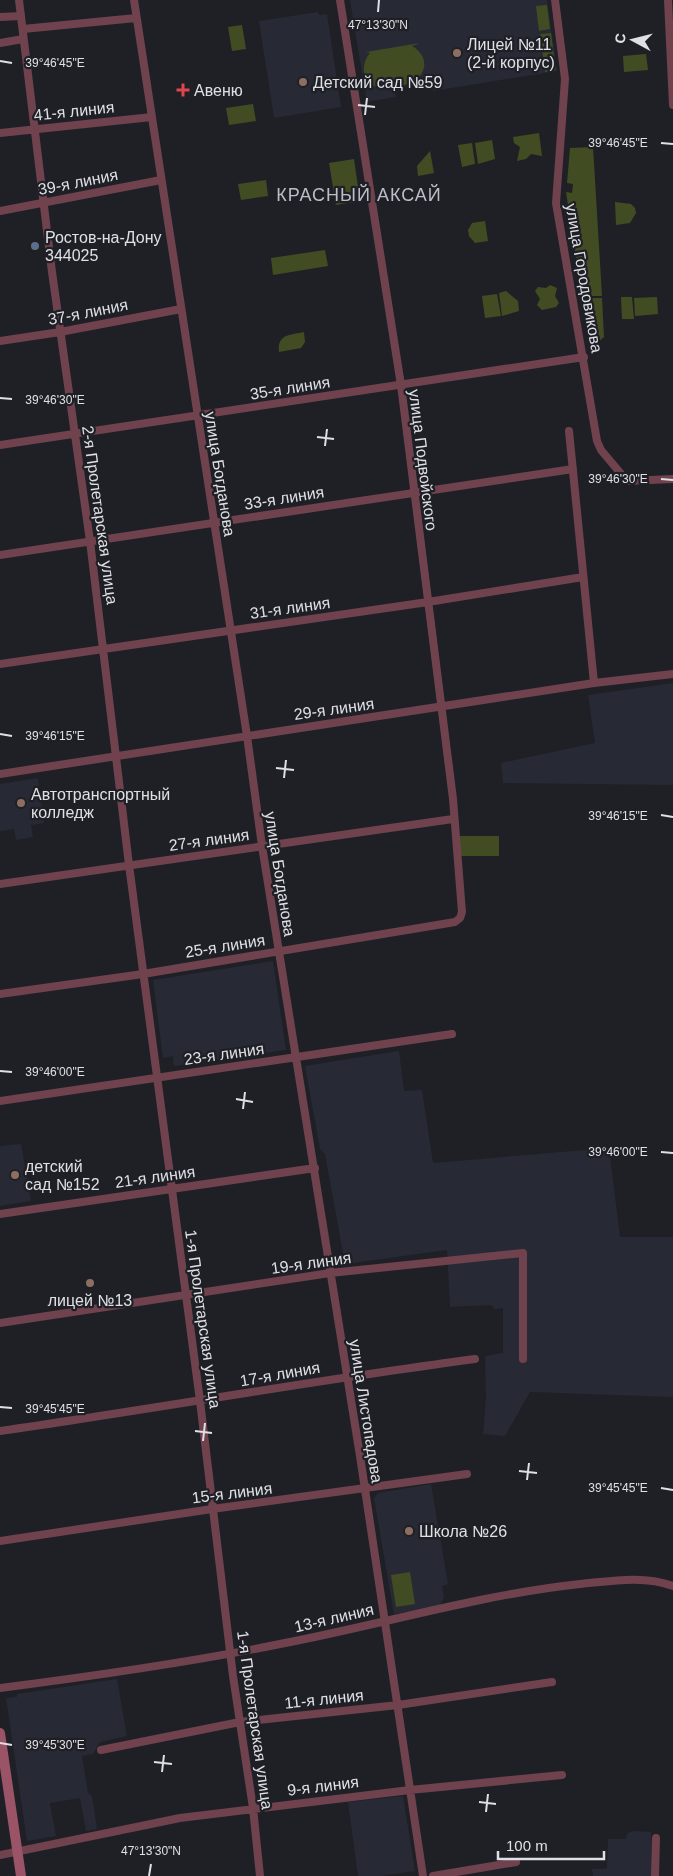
<svg xmlns="http://www.w3.org/2000/svg" width="673" height="1876" viewBox="0 0 673 1876" font-family="Arial,sans-serif">
<style>
.built{fill:#272935}
.green{fill:#424c23}
.lines{fill:none;stroke-linecap:round;stroke-linejoin:round}
.minor{stroke:#6f424e;stroke-width:8}
.secondary{stroke:#9a5367;stroke-width:10}
.ticks{fill:none;stroke:#dfe0e5;stroke-width:2}
.education-dot{fill:#8d6e63;stroke:#1f2026;stroke-width:2}
.health-dot{fill:#e0444e;stroke:#1f2026;stroke-width:2}
.service-dot{fill:#5c6f8a;stroke:#1f2026;stroke-width:2}
.labels{text-anchor:middle;dominant-baseline:central;stroke-width:4.5;stroke-linejoin:round;paint-order:stroke}
.poi-label{font-size:16px;fill:#dfe0e5;stroke:#1f2026;text-anchor:start}
.street-label{font-size:16px;fill:#dfe0e5;stroke:#1f2026}
.neighbourhood-label{font-size:18px;letter-spacing:1px;fill:#bcbec7;stroke:#1f2026}
.ticks-label{font-size:12px;text-anchor:middle;fill:#dfe0e5;stroke:#1f2026;stroke-width:4.5;stroke-linejoin:round;paint-order:stroke}
</style>
<rect width="100%" height="100%" fill="#1f2026"/>
<!-- built -->
<path class="built" d="M350,0h197l10,71 -124,20 -2,-9 -37,6 2,9 -29,5z
M318,12l1,3 8,-1 14,93 -67,11 -15,-97z
M673,683v102l-170,-2 -2,-20 94,-20 -7,-48z
M38,778l6,45 -13,2 2,12 -17,3 -2,-11 -14,2v-47z
M273,961l13,89 -112,16 -1,-10 -10,2 -10,-78z
M399,1051l5,40 18,-1 11,73 176,-15 11,89h53v160l-143,-5 -25,44 -22,-2 3,-37 -1,-41 18,-3v-45l-8,1 -4,-4 -41,2 -3,-57 -102,14 -20,-110 -5,-5 -15,-83z
M21,1144l10,57 -31,5v-60z
M431,1484l17,100 -6,2 2,12 -5,8 -45,8 -20,-116 4,-5z
M117,1679l10,57 -27,6 -7,12 -11,2 6,37 4,3 5,33 -11,2 -6,-33 -30,5 6,33 -29,5 -21,-143 11,-1v-3z
M403,1796l12,75 -34,5h-23l-10,-74z
M632,1831l19,1 1,44h-59l-1,-7h15l1,-30h18l1,-5z"/>
<!-- green -->
<path class="green" d="M547,5l3,24 -11,2 -3,-25z
M242,25l4,24 -14,2 -4,-24z
M551,33l5,37 -11,2 -5,-38z
M420,43l-8,3c14,8 17,23 4,34 -8,5 -28,10 -38,7 -16,-4 -18,-23 -8,-34l-4,-1z
M646,54l2,16 -24,2 -1,-16z
M253,104l3,17 -27,4 -3,-17z
M539,133l3,23 -11,-2 -5,5 -9,2 3,-14 -6,-4 -1,-6z
M492,140l3,19 -17,5 -3,-21z
M472,143l3,21 -13,3 -4,-22z
M593,147l9,149h-20l-16,-104 6,1 1,-9 -6,-1 3,-35z
M430,151l4,22 -16,3 -1,-10z
M354,159l6,42 -24,4 -7,-42z
M266,180l2,16 -27,4 -3,-16z
M615,202l16,2 4,4 1,5 -6,10 -14,2z
M485,221l3,20 -13,2 -6,-7 -1,-6 4,-7z
M325,250l3,16 -55,9 -2,-17z
M550,285l7,3 -2,8 4,7 -3,4 -14,3 -5,-5 3,-6 -5,-8 3,-4 8,1z
M506,291l12,10 1,10 -17,5 -3,-23z
M497,294l4,22 -16,2 -3,-22z
M621,297h11l2,22h-12z
M657,297l1,17 -23,2 -1,-18z
M582,298h20l2,39 -13,12z
M304,332l1,10 -4,6 -22,4c-2,-18 11,-17 25,-20z
M458,836h41v20h-42z
M410,1572l5,32 -19,3 -5,-32z"/>
<g class="lines">
<!-- minor -->
<path class="minor" d="M19,0l33,272 38,269 39,324 71,536 33,275 20,132 7,68
M134,0l113,736 15,110 98,610 63,420
M555,0l10,79 -9,124 41,238 4,9 26,31 46,-2
M668,0l5,105
M0,17l21,-1
M23,29l113,-11
M0,43l23,-4
M0,133l152,-16
M0,211l161,-31
M0,341l60,-9 121,-23
M569,431l25,252
M0,445l584,-88
M0,555l573,-86
M0,664l428,-62 155,-25
M0,774l594,-91 79,-9
M0,884l453,-65
M0,994l143,-20 312,-52 5,-4 2,-6 -9,-113 -52,-414 -61,-385
M0,1101l452,-67
M0,1214l315,-46
M0,1323l330,-50 193,-20v106
M0,1431c159,-23 316,-51 475,-72
M0,1541l212,-32 255,-35
M0,1688c94,-12 187,-25 280,-44 100,-19 198,-49 300,-60 31,-3 64,-9 93,2
M101,1750l139,-28 158,-17 154,-23
M0,1855l180,-37 230,-28 152,-15
M433,1876l83,-14
M655,1876l1,-38"/>
<!-- secondary -->
<path class="secondary" d="M0,1733l21,143"/>
</g>
<!-- ticks -->
<path class="ticks" d="M378,12l1,-12M0,61l12,2M358,105l17,2M365,115l2,-17M661,143l12,1M0,398l12,1M317,437l17,2M325,446l2,-17M661,479l12,1M0,734l12,2M276,768l18,2M284,778l2,-18M661,815l12,2M0,1071l12,1M236,1099l17,3M243,1109l2,-17M661,1152l12,1M0,1407l12,1M195,1431l17,2M203,1441l2,-18M519,1471l18,2M527,1480l2,-17M661,1488l12,2M0,1743l12,2M154,1762l18,2M162,1772l2,-17M479,1802l17,2M486,1812l2,-18M149,1876l2,-12"/>
<!-- markers -->
<g class="education-dot">
<circle cx="457" cy="53" r="5"/>
<circle cx="303" cy="82" r="5"/>
<circle cx="21" cy="803" r="5"/>
<circle cx="15" cy="1175" r="5"/>
<circle cx="90" cy="1283" r="5"/>
<circle cx="409" cy="1531" r="5"/>
</g>
<path class="health-dot" d="M180.5 82.5h5v5h5v5h-5v5h-5v-5h-5v-5h5z"/>
<circle class="service-dot" cx="35" cy="246" r="5"/>
<g class="labels">
<!-- poi labels -->
<g class="poi-label">
<text x="467" y="44">Лицей №11<tspan x="467" dy="18">(2-й корпус)</tspan></text>
<text x="313" y="82">Детский сад №59</text>
<text x="194" y="90">Авеню</text>
<text x="45" y="237">Ростов-на-Дону<tspan x="45" dy="18">344025</tspan></text>
<text x="31" y="794">Автотранспортный<tspan x="31" dy="18">колледж</tspan></text>
<text x="25" y="1166">детский<tspan x="25" dy="18">сад №152</tspan></text>
<text x="90" y="1300" text-anchor="middle">лицей №13</text>
<text x="419" y="1531">Школа №26</text>
</g>
<!-- street labels -->
<g class="street-label">
<text transform="translate(74 111) rotate(-6)">41-я линия</text>
<text transform="translate(78 182) rotate(-11)">39-я линия</text>
<text transform="translate(584 278) rotate(80)">улица Городовикова</text>
<text transform="translate(88 312) rotate(-11)">37-я линия</text>
<text transform="translate(290 388) rotate(-9)">35-я линия</text>
<text transform="translate(423 460) rotate(83)">улица Подвойского</text>
<text transform="translate(220 474) rotate(81)">улица Богданова</text>
<text transform="translate(284 498) rotate(-9)">33-я линия</text>
<text transform="translate(100 515) rotate(82)">2-я Пролетарская улица</text>
<text transform="translate(290 608) rotate(-8)">31-я линия</text>
<text transform="translate(334 709) rotate(-8)">29-я линия</text>
<text transform="translate(209 840) rotate(-8)">27-я линия</text>
<text transform="translate(280 874) rotate(81)">улица Богданова</text>
<text transform="translate(225 946) rotate(-9)">25-я линия</text>
<text transform="translate(224 1054) rotate(-8)">23-я линия</text>
<text transform="translate(155 1177) rotate(-8)">21-я линия</text>
<text transform="translate(311 1263) rotate(-8)">19-я линия</text>
<text transform="translate(203 1319) rotate(82)">1-я Пролетарская улица</text>
<text transform="translate(280 1374) rotate(-10)">17-я линия</text>
<text transform="translate(366 1411) rotate(81)">улица Листопадова</text>
<text transform="translate(232 1493) rotate(-7)">15-я линия</text>
<text transform="translate(334 1618) rotate(-13)">13-я линия</text>
<text transform="translate(324 1699) rotate(-6)">11-я линия</text>
<text transform="translate(255 1720) rotate(82)">1-я Пролетарская улица</text>
<text transform="translate(323 1786) rotate(-7)">9-я линия</text>
</g>
<!-- neighbourhood labels -->
<g class="neighbourhood-label">
<text x="359" y="195">КРАСНЫЙ АКСАЙ</text>
</g>
</g>
<g class="ticks-label">
<text x="378" y="29">47°13'30"N</text>
<text x="55" y="67">39°46'45"E</text>
<text x="618" y="147">39°46'45"E</text>
<text x="55" y="404">39°46'30"E</text>
<text x="618" y="483">39°46'30"E</text>
<text x="55" y="740">39°46'15"E</text>
<text x="618" y="820">39°46'15"E</text>
<text x="55" y="1076">39°46'00"E</text>
<text x="618" y="1156">39°46'00"E</text>
<text x="55" y="1413">39°45'45"E</text>
<text x="618" y="1492">39°45'45"E</text>
<text x="55" y="1749">39°45'30"E</text>
<text x="151" y="1855">47°13'30"N</text>
</g>
<!-- north arrow -->
<g transform="translate(633 40) rotate(277)" stroke="#1f2026" stroke-width="4" paint-order="stroke">
<path d="M0-4L9 19L0 12L-9 19Z" fill="#dfe0e5"/>
<text y="-8" font-size="14" font-weight="bold" text-anchor="middle" fill="#dfe0e5">С</text>
</g>
<!-- scale -->
<path d="M498 1851v8h106v-8" fill="none" stroke="#dfe0e5" stroke-width="2.5"/>
<text x="506" y="1851" font-size="15" fill="#dfe0e5" stroke="#1f2026" stroke-width="4" paint-order="stroke">100 m</text>
</svg>
